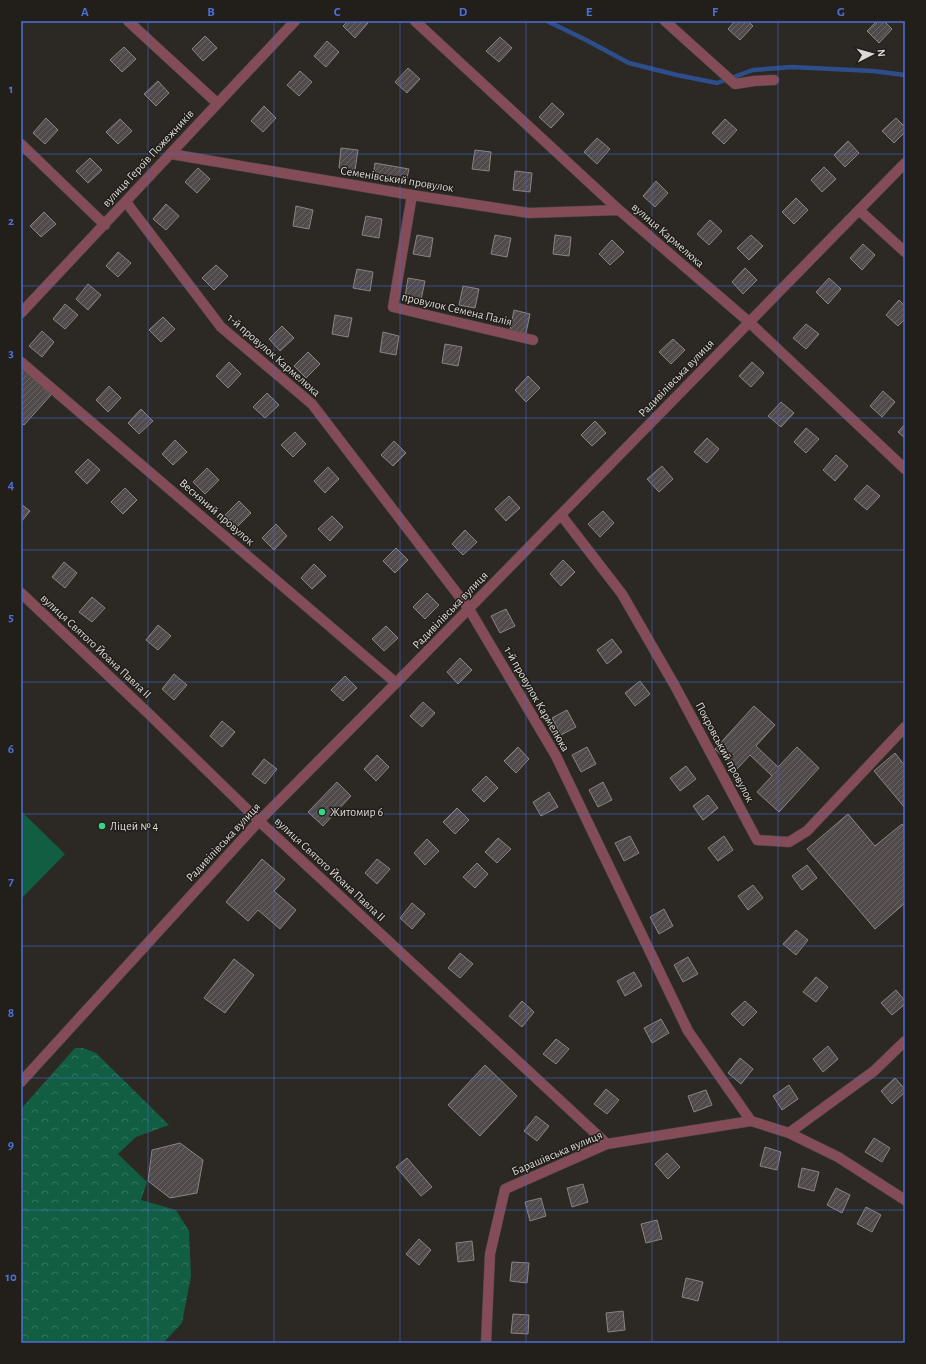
<svg xmlns="http://www.w3.org/2000/svg" width="926" height="1364" viewBox="0 0 926 1364" font-family="'Alegreya Sans',sans-serif">
<style>
.park{fill:url(#park-crowns)}
.pitch{fill:#115e42}
.lines{fill:none;stroke-linecap:round;stroke-linejoin:round}
.stream{stroke:#2e4d8b;stroke-width:4.5}
.building{fill:url(#building-hatch);stroke:#8b8383}
.minor-casing{stroke:#484540;stroke-width:11}
.minor{stroke:#834c57;stroke-width:10}
.grid{fill:none;stroke:#4c70d8;stroke-width:1;stroke-opacity:0.55}
.poi-dot{fill:#33d882;stroke:#221f1b;stroke-width:1.5}
.labels{text-anchor:middle;dominant-baseline:central;stroke-width:3;stroke-linejoin:round;paint-order:stroke}
.street-label{font-size:12px;fill:#dbd8d6;stroke:#221f1b}
.poi-label{font-size:12px;fill:#dbd8d6;stroke:#221f1b;text-anchor:start}
.neatline{fill:none;stroke:#4c70d8;stroke-width:1.5}
.grid-label{font-size:13px;text-anchor:middle;font-weight:bold;fill:#4c70d8}
</style>
<defs>
<pattern id="park-crowns" width="20" height="18" patternUnits="userSpaceOnUse"><rect width="20" height="18" fill="#115e42"/><path d="M2 6a3 3 0 1 1 6 0M12 15a3 3 0 1 1 6 0" fill="none" stroke="#33745d"/></pattern>
<pattern id="building-hatch" width="6" height="6" patternUnits="userSpaceOnUse"><rect width="6" height="6" fill="#514a4a"/><path d="M-1 1l2-2M0 6l6-6M5 7l2-2" fill="none" stroke="#696363"/></pattern>
</defs>
<rect width="100%" height="100%" fill="#2c2924"/>
<!-- park -->
<path class="park" d="M75,1048h8l13,5 73,72 -33,12 -18,17 29,28 -6,18 35,10 13,21 2,45 -9,47 -19,20h-142v-234z"/>
<!-- pitch -->
<path class="pitch" d="M21,811l44,43 -44,45z"/>
<g class="lines">
<!-- stream -->
<path class="stream" d="M547,21l39,19 43,23 48,12 40,8 36,-13 39,-3 81,4 32,4"/>
</g>
<!-- building -->
<path class="building" d="M348,21h18l2,2 -13,15 -12,-12z
M735,21h13l5,5 -13,14 -12,-11z
M877,21h7l8,8 -13,14 -12,-12z
M205,36l12,12 -14,13 -11,-12z
M500,37l12,11 -13,14 -13,-11z
M327,41l12,11 -13,15 -12,-11z
M124,47l12,12 -14,13 -12,-12z
M408,68l12,11 -13,14 -12,-11z
M300,71l12,11 -13,14 -12,-11z
M158,81l11,12 -13,13 -12,-12z
M552,103l12,11 -13,14 -12,-11z
M264,106l12,12 -13,14 -12,-11z
M46,118l12,12 -13,14 -12,-11z
M896,118l9,9v5l-11,11 -12,-12z
M120,119l12,12 -14,13 -12,-12z
M725,119l12,11 -13,14 -12,-11z
M597,138l13,11 -13,15 -13,-12z
M848,141l11,12 -14,14 -11,-12z
M341,148l17,2 -3,20 -16,-2z
M475,150l16,2 -2,19 -17,-2z
M90,158l12,12 -14,13 -12,-12z
M375,163l34,6 -3,13 -33,-6z
M824,167l12,12 -14,13 -11,-12z
M198,168l12,11 -13,14 -12,-11z
M515,171l17,2 -2,19 -17,-2z
M656,181l12,12 -13,14 -12,-11z
M796,198l12,12 -14,14 -12,-12z
M166,204l13,12 -13,14 -13,-11z
M296,206l17,4 -4,19 -16,-3z
M44,212l12,12 -15,13 -11,-11z
M366,216l16,3 -3,19 -17,-3z
M710,220l12,11 -13,14 -12,-11z
M417,235l16,3 -3,19 -17,-3z
M495,235l16,3 -4,19 -16,-3z
M555,235l16,2 -2,19 -16,-2z
M751,235l12,11 -14,14 -12,-12z
M612,240l12,12 -14,13 -11,-11z
M863,244l12,11 -13,15 -12,-12z
M118,252l13,11 -13,14 -12,-11z
M216,265l12,11 -14,14 -12,-12z
M745,268l12,12 -14,14 -11,-12z
M357,269l16,3 -3,19 -17,-3z
M408,278l17,3 -4,19 -16,-3z
M829,278l12,11 -13,15 -12,-12z
M88,284l13,11 -13,15 -12,-11z
M463,286l16,3 -4,19 -16,-3z
M899,300l6,6v13l-7,7 -12,-11z
M65,304l13,11 -13,14 -12,-10z
M514,310l16,4 -4,19 -16,-3z
M335,315l17,3 -4,19 -16,-3z
M163,317l12,12 -14,13 -12,-12z
M806,324l13,10 -13,15 -13,-11z
M282,326l12,12 -14,13 -11,-12z
M42,331l12,11 -12,15 -13,-11z
M383,332l16,4 -3,19 -16,-3z
M673,339l12,11 -14,14 -12,-12z
M445,344l17,3 -4,19 -16,-3z
M308,352l12,12 -14,14 -12,-12z
M229,362l12,12 -13,14 -12,-12z
M752,362l12,11 -13,14 -12,-11z
M21,368l30,27 -27,30 -3,-3z
M528,376l12,12 -14,14 -11,-12z
M109,386l12,12 -13,14 -12,-12z
M883,391l12,11 -13,15 -12,-11z
M267,393l12,12 -14,13 -12,-11z
M781,402l13,11 -13,14 -13,-11z
M141,409l12,12 -14,13 -11,-11z
M595,421l11,12 -14,13 -11,-11z
M905,424v14l-7,-6z
M806,428l13,11 -13,14 -12,-11z
M295,432l11,12 -13,13 -12,-12z
M707,438l12,11 -12,14 -13,-11z
M175,440l12,12 -14,13 -11,-11z
M394,441l12,12 -13,13 -12,-11z
M836,455l12,11 -13,15 -12,-11z
M88,459l12,11 -13,14 -12,-12z
M662,466l11,13 -14,13 -12,-13z
M328,467l11,12 -14,14 -11,-12z
M207,468l12,12 -14,14 -12,-12z
M867,485l13,11 -13,14 -13,-11z
M125,488l12,12 -14,14 -12,-12z
M509,496l11,12 -14,13 -11,-12z
M239,501l12,12 -14,14 -12,-12z
M21,504l9,7 -9,11z
M603,511l11,12 -14,14 -12,-13z
M332,516l11,11 -13,14 -12,-12z
M276,524l11,12 -13,14 -12,-12z
M465,530l12,12 -14,13 -11,-11z
M396,548l12,12 -13,13 -12,-12z
M563,560l12,12 -14,14 -11,-12z
M64,562l13,11 -12,15 -13,-11z
M314,564l12,12 -14,13 -11,-11z
M427,593l12,12 -14,14 -12,-12z
M92,597l13,11 -13,14 -13,-10z
M506,609l9,17 -15,7 -9,-17z
M158,625l13,11 -13,14 -12,-10z
M386,626l12,12 -14,13 -12,-12z
M612,639l10,13 -15,12 -10,-14z
M460,658l12,12 -14,14 -11,-12z
M174,674l13,11 -13,15 -12,-11z
M345,676l12,12 -14,13 -12,-11z
M640,681l10,13 -15,12 -10,-13z
M423,702l12,11 -13,14 -12,-11z
M754,706l21,19 -19,21 22,21 19,-20 22,21 -40,44 -22,-20 15,-16 -22,-21 -13,14 -22,-20z
M567,710l9,17 -15,8 -9,-17z
M222,721l13,11 -13,15 -12,-11z
M518,747l11,12 -13,14 -12,-12z
M587,747l9,17 -15,8 -9,-17z
M895,753l10,13v42l-31,-37z
M377,755l12,12 -13,14 -12,-12z
M264,759l13,10 -12,15 -13,-10z
M686,766l10,13 -16,12 -10,-13z
M486,776l12,12 -14,14 -12,-12z
M337,782l14,14 -28,30 -15,-14z
M603,782l9,18 -14,7 -9,-17z
M549,792l9,15 -17,9 -8,-14z
M708,795l10,13 -15,12 -10,-14z
M457,808l12,12 -14,14 -12,-12z
M848,814l27,32 27,-22 3,3v76l-30,26 -68,-80z
M630,836l9,17 -15,8 -9,-18z
M724,836l9,14 -15,11 -10,-13z
M498,838l13,11 -14,14 -12,-11z
M427,839l12,12 -14,14 -11,-12z
M262,859l23,20 -11,12 22,19 -16,19 -22,-19 -10,11 -22,-19z
M377,859l13,10 -13,15 -12,-11z
M477,863l11,11 -13,14 -12,-11z
M807,865l10,13 -15,12 -10,-14z
M753,885l10,13 -15,12 -10,-14z
M412,903l13,11 -13,15 -12,-11z
M664,909l9,17 -14,8 -9,-17z
M796,930l12,10 -12,15 -13,-11z
M460,953l13,11 -13,14 -12,-10z
M688,957l10,17 -15,8 -9,-17z
M234,959l20,16 -29,38 -21,-15z
M634,972l8,14 -17,10 -8,-15z
M816,977l12,10 -12,15 -13,-10z
M896,990l9,11v3l-13,11 -11,-12z
M522,1001l12,11 -12,15 -13,-11z
M745,1001l12,11 -14,14 -12,-12z
M661,1019l8,14 -17,10 -8,-15z
M556,1039l13,10 -13,15 -13,-10z
M828,1046l10,13 -15,13 -10,-13z
M740,1058l13,11 -12,15 -13,-11z
M485,1065l32,31 -37,40 -32,-31z
M895,1078l10,11v3l-13,12 -11,-13z
M789,1085l9,14 -16,11 -9,-14z
M606,1089l13,11 -12,14 -13,-10z
M706,1090l6,15 -18,7 -6,-16z
M536,1116l13,10 -12,15 -13,-10z
M874,1138l16,10 -8,14 -17,-10z
M180,1143l23,17 -6,33 -27,5 -22,-17 4,-31z
M765,1147l16,5 -4,18 -17,-4z
M667,1153l13,14 -12,12 -13,-15z
M407,1158l25,29 -11,9 -25,-29z
M802,1168l17,4 -5,19 -16,-4z
M583,1184l5,18 -16,5 -5,-19z
M836,1188l14,7 -8,18 -15,-8z
M541,1198l5,18 -16,5 -5,-19z
M866,1207l15,8 -9,17 -15,-8z
M657,1220l5,19 -16,4 -5,-19z
M419,1239l12,11 -12,15 -13,-11z
M472,1241l2,19 -16,2 -2,-19z
M512,1262l17,1 -2,20 -17,-2z
M686,1278l17,4 -5,19 -16,-4z
M623,1311l2,19 -17,2 -2,-19z
M513,1314l16,1 -1,19 -17,-1z"/>
<g class="lines">
<defs>
<path id="minor" d="M128,21l89,82
M415,21l204,189 130,112 156,147
M665,21l70,63 19,-3 20,-1
M21,144l84,81
M171,154l241,41 117,18 90,-3
M412,195l-19,112 140,33
M126,202l95,125 91,77 157,205 87,147 132,275 63,90 38,12 49,24 67,43
M859,210l46,42
M21,313l274,-292
M21,362l375,321
M561,515l61,79 53,92 82,154 32,2 18,-11 98,-104
M21,593l128,121 110,107 348,323
M21,1082l238,-261 137,-138 509,-520
M789,1133l85,-62 31,-30
M486,1343l4,-89 15,-65 102,-45 144,-23"/>
</defs>
<!-- minor casing -->
<use href="#minor" class="minor-casing"/>
<!-- minor -->
<use href="#minor" class="minor"/>
</g>
<!-- grid -->
<path class="grid" d="M148,21v1322M274,21v1322M400,21v1322M526,21v1322M652,21v1322M778,21v1322M21,154h884M21,286h884M21,418h884M21,550h884M21,682h884M21,814h884M21,946h884M21,1078h884M21,1210h884"/>
<!-- markers -->
<g class="poi-dot">
<circle cx="322" cy="812" r="4"/>
<circle cx="102" cy="826" r="4"/>
</g>
<g class="labels">
<!-- street labels -->
<g class="street-label">
<text transform="translate(148 158) rotate(-47)">вулиця Героїв Пожежників</text>
<text transform="translate(397 179) rotate(9)">Семенівський провулок</text>
<text transform="translate(668 235) rotate(41)">вулиця Кармелюка</text>
<text transform="translate(457 309) rotate(13)">провулок Семена Палія</text>
<text transform="translate(274 355) rotate(41)">1-й провулок Кармелюка</text>
<text transform="translate(676 378) rotate(-46)">Радивілівська вулиця</text>
<text transform="translate(217 512) rotate(41)">Весняний провулок</text>
<text transform="translate(450 610) rotate(-46)">Радивілівська вулиця</text>
<text transform="translate(96 646) rotate(43)">вулиця Святого Йоана Павла II</text>
<text transform="translate(537 699) rotate(60)">1-й провулок Кармелюка</text>
<text transform="translate(725 752) rotate(62)">Покровський провулок</text>
<text transform="translate(223 842) rotate(-47)">Радивілівська вулиця</text>
<text transform="translate(330 869) rotate(43)">вулиця Святого Йоана Павла II</text>
<text transform="translate(557 1153) rotate(-23)">Барашівська вулиця</text>
</g>
<!-- poi labels -->
<g class="poi-label">
<text x="330" y="812">Житомир 6</text>
<text x="110" y="826">Ліцей № 4</text>
</g>
</g>
<!-- border -->
<rect width="926" height="1364" fill="none" stroke="#221f1b" stroke-width="44"/>
<!-- north arrow -->
<g transform="translate(872 54) rotate(84)" stroke="#221f1b" stroke-width="3" paint-order="stroke">
<path d="M0-3L7 15L0 10L-7 15Z" fill="#dbd8d6"/>
<text y="-6" font-size="11" font-weight="bold" text-anchor="middle" fill="#dbd8d6">N</text>
</g>
<rect x="22" y="22" width="882" height="1320" class="neatline"/>
<g class="grid-label">
<text x="85" y="16">A</text>
<text x="211" y="16">B</text>
<text x="337" y="16">C</text>
<text x="463" y="16">D</text>
<text x="589" y="16">E</text>
<text x="715" y="16">F</text>
<text x="841" y="16">G</text>
<text x="11" y="93">1</text>
<text x="11" y="225">2</text>
<text x="11" y="357">3</text>
<text x="11" y="489">4</text>
<text x="11" y="621">5</text>
<text x="11" y="753">6</text>
<text x="11" y="885">7</text>
<text x="11" y="1017">8</text>
<text x="11" y="1149">9</text>
<text x="11" y="1281">10</text>
</g>
</svg>
